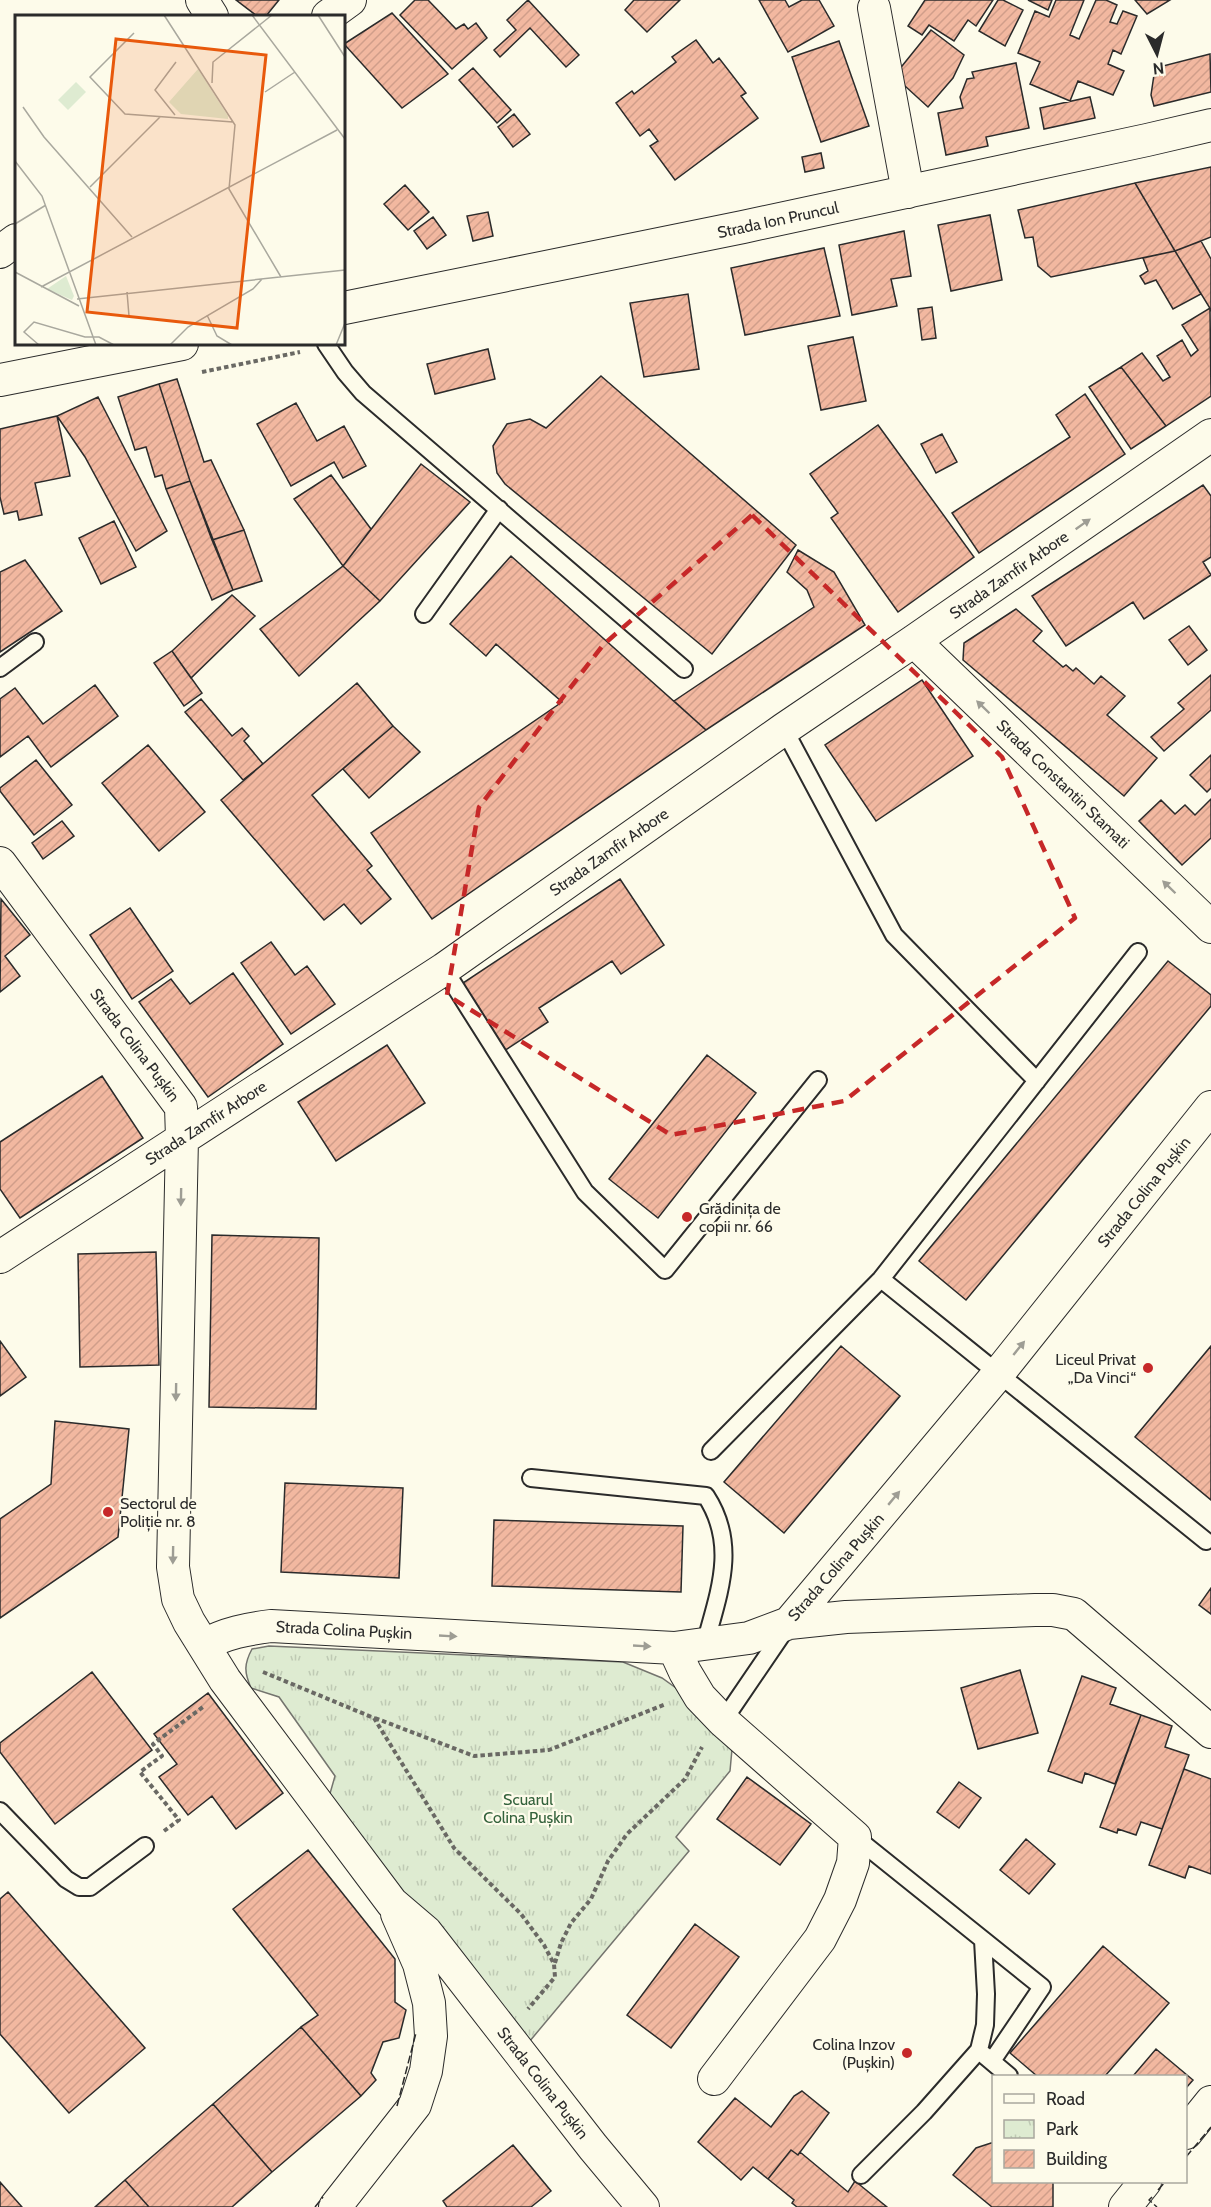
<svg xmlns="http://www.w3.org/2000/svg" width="1211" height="2207" viewBox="0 0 1211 2207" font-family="Cabin,sans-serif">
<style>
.park{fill:url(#park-tufts);stroke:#74746e;stroke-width:1.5}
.building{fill:url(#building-hatch);stroke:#2b2b2b;stroke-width:1.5}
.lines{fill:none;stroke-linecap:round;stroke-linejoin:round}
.lane-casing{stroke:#2b2b2b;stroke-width:20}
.street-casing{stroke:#2b2b2b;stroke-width:34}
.path{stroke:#6a6964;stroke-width:4;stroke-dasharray:4.5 3;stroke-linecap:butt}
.lane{stroke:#fdfbea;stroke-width:16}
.street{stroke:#fdfbea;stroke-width:32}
.fence{stroke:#2b2b2b;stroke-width:1.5;stroke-dasharray:8 3;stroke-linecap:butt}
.oneway{fill:#9e9d94}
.marked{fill:none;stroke:#c62828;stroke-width:4.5;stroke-dasharray:12 8;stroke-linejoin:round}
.poi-dot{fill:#c62828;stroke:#fdfbea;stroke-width:2}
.labels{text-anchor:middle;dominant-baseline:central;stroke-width:4.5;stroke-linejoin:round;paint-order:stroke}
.street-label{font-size:16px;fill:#2b2b2b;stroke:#fdfbea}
.poi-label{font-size:16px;fill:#2b2b2b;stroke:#fdfbea;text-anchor:start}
.park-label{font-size:16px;fill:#34623c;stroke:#fdfbea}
.inset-road{fill:none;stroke:#a9a89e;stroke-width:1.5}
.view{fill:#e8590c;fill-opacity:0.15;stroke:#e8590c;stroke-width:3}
.inset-edge{fill:none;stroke:#2b2b2b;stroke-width:3}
</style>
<defs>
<pattern id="park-tufts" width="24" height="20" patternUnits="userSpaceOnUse" patternTransform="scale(1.5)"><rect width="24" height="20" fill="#deebd1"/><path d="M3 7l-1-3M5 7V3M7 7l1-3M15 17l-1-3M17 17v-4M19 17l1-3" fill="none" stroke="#bfcab4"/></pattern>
<pattern id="building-hatch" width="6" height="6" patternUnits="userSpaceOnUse" patternTransform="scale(1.5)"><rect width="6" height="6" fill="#f2b8a0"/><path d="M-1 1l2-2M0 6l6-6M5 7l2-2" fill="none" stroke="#d09e8a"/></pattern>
</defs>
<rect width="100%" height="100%" fill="#fdfbea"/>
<!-- park -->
<path class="park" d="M269,1646l354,16 39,16 14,10 56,61 -2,22 -54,66 13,14 -160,191 -202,-238 8,-28 -56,-79 -28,-9c-7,-16 -7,-24 1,-39z"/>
<!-- building -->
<path class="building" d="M236,0h43l-13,16h-9z
M415,0h13l28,29 8,-5 4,5 8,-6 11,15 -35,31 -52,-54z
M528,0l51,55 -13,12 -36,-39 -30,29 -6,-7 22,-20 -9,-10z
M634,0h46l-33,32 -22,-22z
M759,0h26l4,7 13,-7h17l15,26 -46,26z
M925,0h68l-17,26 -8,-6 -14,21 -25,-16 -7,10 -14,-9z
M998,0h5l20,10 -18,36 -26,-15z
M1028,0h24l-4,10z
M1056,0h28l-14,35 9,4 17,-39h10l11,5 -7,17 7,2 6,-13 14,5 -16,38 -8,-4 -5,14 16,7 -11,24 -35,-14 -8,20 -40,-17 10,-22 -22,-9 17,-42 14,6z
M1135,0h35l-23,14z
M392,13l56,61 -46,34 -58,-64z
M931,30l33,25 -11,23 -25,29 -34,-31z
M696,40l17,23 6,-5 27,35 -5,3 17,22 -83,62 -25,-34 8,-5 -9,-12 -9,7 -24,-33 16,-12 2,3 42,-32 -4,-5z
M839,41l30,85 -48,16 -29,-85z
M1210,54l1,38 -57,14 -3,-11 4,-27z
M1016,63l13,65 -43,9 2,9 -42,9 -8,-42 25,-5 -3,-11 7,-18 7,-1 -2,-6z
M473,68l38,42 -14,13 -38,-43z
M1090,97l5,21 -51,11 -4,-21z
M514,114l16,20 -17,13 -15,-20z
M821,153l3,15 -19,4 -3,-15z
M1211,167v70l-36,14 -40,-68z
M1135,183l40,68 -124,26 -13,-11 -5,-29 -8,1 -7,-28z
M405,185l24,27 -21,18 -24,-26z
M488,212l5,24 -20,5 -6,-25z
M990,215l12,65 -51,11 -13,-66z
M433,217l13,18 -19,14 -13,-18z
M904,231l7,45 -20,3 6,27 -45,9 -13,-70z
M1201,241l10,18v51l-36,-59z
M824,248l16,68 -95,19 -14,-67z
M1175,251l26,43 -28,15 -17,-29 -11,4 -5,-8 8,-5 -5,-13z
M688,294l11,75 -55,8 -14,-74z
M932,307l4,31 -14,2 -4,-31z
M1210,308l1,88 -45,30 -45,-59 21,-14 21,28 7,-4 -13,-21 25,-16 9,16 7,-6 -16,-25z
M853,337l13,64 -45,9 -13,-64z
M488,349l7,30 -60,15 -8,-30z
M1121,367l45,59 -35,23 -42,-62z
M601,376l195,169 -84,109 -207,-170 -8,-11 -4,-27 14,-22 23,-5 16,9z
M177,379l27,83 7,-2 33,70 -32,10 -22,-59 -31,-97z
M159,384l31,97 -24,8 -4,-14 -7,2 -9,-30 -11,3 -17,-53z
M1085,394l40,60 -146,99 -27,-40 118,-76 -14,-22z
M98,397l69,134 -31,20 -51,-94 -28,-41z
M296,403l21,38 27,-15 22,40 -23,12 -9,-16 -43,24 -34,-62z
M57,416l13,60 -35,7 7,32 -23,5 -2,-9 -13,3 -4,-17v-68z
M878,425l96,132 -76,55 -67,-94 7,-5 -28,-39z
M942,434l15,28 -21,11 -15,-29z
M421,464l49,38 -90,99 -37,-35z
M331,475l40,54 -28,37 -49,-67z
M190,481l43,109 -21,10 -46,-111z
M1203,485l8,11v61l-8,5 8,13 -67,44 -11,-17 -67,44 -34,-50z
M114,521l22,46 -35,17 -22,-46z
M244,530l18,51 -29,9 -21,-50z
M798,550l36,22 31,53 -159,105 -32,-29 140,-94 -7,-17 -20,-18z
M511,556l195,174 -274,189 -61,-86 191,-131 -66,-58 -10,12 -36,-32z
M25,560l37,51 -62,41v-80z
M343,566l37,35 -81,75 -39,-47z
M232,595l23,21 -64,62 -19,-27z
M1016,609l26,22 -9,10 30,26 3,-2 7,6 3,-3 18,16 7,-8 24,20 -18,19 50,43 -33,38 -161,-136 1,-17z
M1189,626l18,24 -19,15 -19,-25z
M172,651l30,42 -18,13 -30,-43z
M1211,675v35l-47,41 -13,-14 33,-28 -6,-6z
M922,680l51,76 -97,65 -51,-76z
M357,683l36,43 -81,69 60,71 -5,4 24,29 -30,25 -17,-20 -20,16 -103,-120z
M95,685l23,31 -67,51 -23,-31 -28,21v-58l15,-11 28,36z
M201,699l31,37 10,-8 7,8 -5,5 19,23 -20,16 -58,-68z
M393,726l27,26 -51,46 -26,-29z
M148,745l57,67 -46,39 -57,-68z
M1211,755v33l-4,4 -17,-17z
M36,760l36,45 -38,30 -34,-44v-3z
M1211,799v39l-29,27 -43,-44 22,-21 14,14 10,-9 10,10z
M62,821l12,15 -31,23 -11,-16z
M620,879l44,66 -43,29 -9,-13 -73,47 9,14 -44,29 -44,-66z
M1,899l29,36 -25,21 15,20 -20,16z
M130,908l43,63 -41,28 -42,-64z
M271,942l24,33 12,-9 28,38 -44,30 -50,-71z
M1168,961l43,34v11l-245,294 -47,-39z
M233,973l50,71 -75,53 -69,-95 32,-23 19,25z
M387,1045l38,58 -89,58 -38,-59z
M707,1055l49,38 -98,125 -49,-39z
M102,1076l41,62 -123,80 -20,-29v-47z
M212,1235l107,3 -3,171 -107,-2z
M156,1252l3,113 -79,2 -2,-113z
M0,1341l26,36 -26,19z
M841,1346l59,50 -116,137 -60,-51z
M1211,1346v154l-76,-63z
M55,1421l74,8 -11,108 -118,81v-99l51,-35z
M285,1483l118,5 -4,90 -118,-6z
M494,1520l189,6 -2,66 -189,-6z
M1211,1588v26l-12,-9z
M1020,1670l18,63 -60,16 -17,-61z
M92,1672l60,78 -97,74 -55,-72v-9z
M1082,1676l34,12 -6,16 31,11 -26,69 -30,-11 -3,10 -34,-12z
M208,1693l75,100 -47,36 -24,-33 -24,19 -29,-38 18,-13 -23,-30z
M1141,1715l31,11 -7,21 24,8 -27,74 -21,-7 -5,13 -18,-6 -1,4 -17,-6z
M1184,1769l27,10v95l-22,-8 -4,12 -36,-13z
M747,1777l64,47 -31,41 -63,-46z
M959,1782l22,16 -22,30 -22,-16z
M1026,1839l29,25 -26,30 -29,-24z
M308,1850l87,109v43l11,8 -7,28 -16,4 -12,31 5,7 -15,16 -60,-69 17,-12 -85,-106z
M8,1892l137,156 -76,65 -69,-79v-135z
M695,1924l44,33 -68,91 -44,-33z
M1103,1946l66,57 -64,73h-68l-27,-23z
M301,2027l60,69 -89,76 -59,-68z
M1156,2049l37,31 -7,8v-12h-53z
M802,2091l27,22 -31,42 -7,-5 -23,29 -15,-12 -12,13 -43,-38 37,-44 36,29 23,-31z
M213,2104l59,68 -40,35h-83l-24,-27z
M994,2142v40h59v25h-61l-39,-32 23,-27z
M513,2145l38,46 -20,16h-84l-4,-6z
M791,2150l7,5 2,-3 48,40 7,-11 32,26h-90l-5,-4 2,-3 -26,-21z
M125,2180l24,27h-54z
M0,2182l22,25h-22z"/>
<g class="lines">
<defs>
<path id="lane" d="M326,344l19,28 18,21 321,276
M424,614l75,-105
M0,668l35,-26
M784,729l110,206 143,146
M444,969l141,223 80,78 153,-190
M881,1279l325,262
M711,1451l170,-172 257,-327
M531,1478l175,18c32,49 13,96 -1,148
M723,1721l64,-94
M0,1811l66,68 13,8h11l55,-41
M855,1837l187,150 -50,74
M984,2055l25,21
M861,2175l63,-63 55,-62 6,-25 1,-31 -3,-54"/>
<path id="street" d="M202,0l10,16
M874,8l34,184
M328,16l22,-16
M0,252l16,-12
M344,308l399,-81 404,-87 64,-15
M0,380l182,-36
M914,641l297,286
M0,863l181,244 1,31 -9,429 5,32 11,23 36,58 167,223 34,29 167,215 50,60
M0,1257l444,-288 340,-240 130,-88 297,-206
M789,1623l57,-6 189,-7h18l21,4 137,118
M204,1645c22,-12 43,-16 67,-19l403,22 75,-10 40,-15 209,-249 213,-267
M674,1648l11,24 15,25 23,24 132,116 -2,26 -13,37 -20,39 -106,140
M1186,2133l25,-31
M335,2207l80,-102 11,-34 5,-35 -2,-33 -10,-39 -22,-50
M1125,2207l20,-25"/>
</defs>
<!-- lane casing -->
<use href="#lane" class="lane-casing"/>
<!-- street casing -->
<use href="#street" class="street-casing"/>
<!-- path -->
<path class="path" d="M202,372l98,-20
M263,1672l111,46 80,130 67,66 23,31 10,19 1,13 -27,32
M375,1718l99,38 75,-6 117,-46
M164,1831l15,-11 -39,-48 22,-16 -9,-12 50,-37
M555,1963l6,-20 10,-20 20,-24 17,-38 19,-27 58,-55 17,-32"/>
<!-- lane -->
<use href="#lane" class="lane"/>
<!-- street -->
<use href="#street" class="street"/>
<!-- fence -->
<path class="fence" d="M397,2106l19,-73
M1186,2157l25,-30
M1158,2190l7,-8
M1152,2197l-3,3 8,7
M315,2207l8,-10"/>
</g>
<!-- one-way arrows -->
<defs><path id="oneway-solid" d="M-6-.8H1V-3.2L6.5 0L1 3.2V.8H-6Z" transform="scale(1.5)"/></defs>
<g class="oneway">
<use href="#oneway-solid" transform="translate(1083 524) rotate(-35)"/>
<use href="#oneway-solid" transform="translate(983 707) rotate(-136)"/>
<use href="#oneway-solid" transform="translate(1169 887) rotate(-136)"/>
<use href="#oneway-solid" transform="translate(181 1197) rotate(91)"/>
<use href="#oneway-solid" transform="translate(1019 1348) rotate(-51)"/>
<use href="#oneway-solid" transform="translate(176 1392) rotate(91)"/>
<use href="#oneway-solid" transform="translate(894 1498) rotate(-50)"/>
<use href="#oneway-solid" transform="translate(173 1555) rotate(91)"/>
<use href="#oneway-solid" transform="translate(448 1636) rotate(3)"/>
<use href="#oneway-solid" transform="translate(642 1646) rotate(3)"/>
</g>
<!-- marked area -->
<path class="marked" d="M752,515l250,242 73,161 -231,183 -173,34 -224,-140 32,-188 124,-162z"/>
<!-- markers -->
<g class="poi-dot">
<circle cx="687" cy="1217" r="6"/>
<circle cx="1148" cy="1368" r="6"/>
<circle cx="108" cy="1512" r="6"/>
<circle cx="907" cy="2053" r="6"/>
</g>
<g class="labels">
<!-- street labels -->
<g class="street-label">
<text transform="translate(778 220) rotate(-12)">Strada Ion Pruncul</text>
<text transform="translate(1009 575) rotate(-35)">Strada Zamfir Arbore</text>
<text transform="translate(1063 784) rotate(44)">Strada Constantin Stamati</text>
<text transform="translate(609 852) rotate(-35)">Strada Zamfir Arbore</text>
<text transform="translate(135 1045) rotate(53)">Strada Colina Pușkin</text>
<text transform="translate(206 1123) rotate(-33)">Strada Zamfir Arbore</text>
<text transform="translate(1144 1192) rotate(-51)">Strada Colina Pușkin</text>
<text transform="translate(836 1567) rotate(-49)">Strada Colina Pușkin</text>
<text transform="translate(344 1630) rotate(3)">Strada Colina Pușkin</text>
<text transform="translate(543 2083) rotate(52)">Strada Colina Pușkin</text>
</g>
<!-- poi labels -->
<g class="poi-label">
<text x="699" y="1208">Grădinița de<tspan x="699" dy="18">copii nr. 66</tspan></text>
<text x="1136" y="1359" text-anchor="end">Liceul Privat<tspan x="1136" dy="18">„Da Vinci“</tspan></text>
<text x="120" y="1503">Sectorul de<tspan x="120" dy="18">Poliție nr. 8</tspan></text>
<text x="895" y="2044" text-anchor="end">Colina Inzov<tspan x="895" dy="18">(Pușkin)</tspan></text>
</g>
<!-- park labels -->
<g class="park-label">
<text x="528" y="1799">Scuarul<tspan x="528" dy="18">Colina Pușkin</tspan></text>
</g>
</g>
<!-- overview -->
<g transform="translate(15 15)">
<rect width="330" height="330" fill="#fdfbea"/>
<path d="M61,67l10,10 -18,18 -10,-10z" fill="#deebd1"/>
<path d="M183,54l30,47v3l-47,-5 -12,-12zM51,261l8,20 -2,4 -25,-11z" fill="#deebd1"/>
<path class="inset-road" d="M149,0l71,110 -6,64 52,88M237,0l93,124M303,0l27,42M119,18l-44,44 35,37 108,8M197,68l1,-21 59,-47M250,77l30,-20M8,92l21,30 88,100M160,100l-20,-25 21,-28M0,146l27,35 54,149M75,172l70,-70M0,209l31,-19M0,257l64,34M26,272l296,-157M112,277l2,24M62,284l268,-29M192,300l10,21 15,9M24,330l-15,-13 10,-10 51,15h14l15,8M155,330l18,-18 65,-38 9,-10M321,330l9,-22"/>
<path class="view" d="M101,24l150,16 -29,273 -150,-16z"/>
<rect width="330" height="330" class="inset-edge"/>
</g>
<!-- legend -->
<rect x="992" y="2075" width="195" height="108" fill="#fdfbea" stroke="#a9a89e" stroke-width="1.5"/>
<rect x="1004" y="2094" width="30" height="9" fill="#fdfbea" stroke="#a9a89e" stroke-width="1.5"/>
<text x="1046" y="2105" font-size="18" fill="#2b2b2b">Road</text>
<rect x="1004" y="2120" width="30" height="18" fill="url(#park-tufts)" stroke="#a9a89e" stroke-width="1.5"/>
<text x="1046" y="2135" font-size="18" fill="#2b2b2b">Park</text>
<rect x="1004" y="2150" width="30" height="18" fill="url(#building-hatch)" stroke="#a9a89e" stroke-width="1.5"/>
<text x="1046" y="2165" font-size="18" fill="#2b2b2b">Building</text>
<!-- north arrow -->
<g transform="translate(1157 54) rotate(174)" stroke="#fdfbea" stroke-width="4.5" paint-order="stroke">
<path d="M0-4.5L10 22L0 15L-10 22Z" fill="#2b2b2b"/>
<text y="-9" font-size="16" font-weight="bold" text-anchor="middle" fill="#2b2b2b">N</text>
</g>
</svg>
